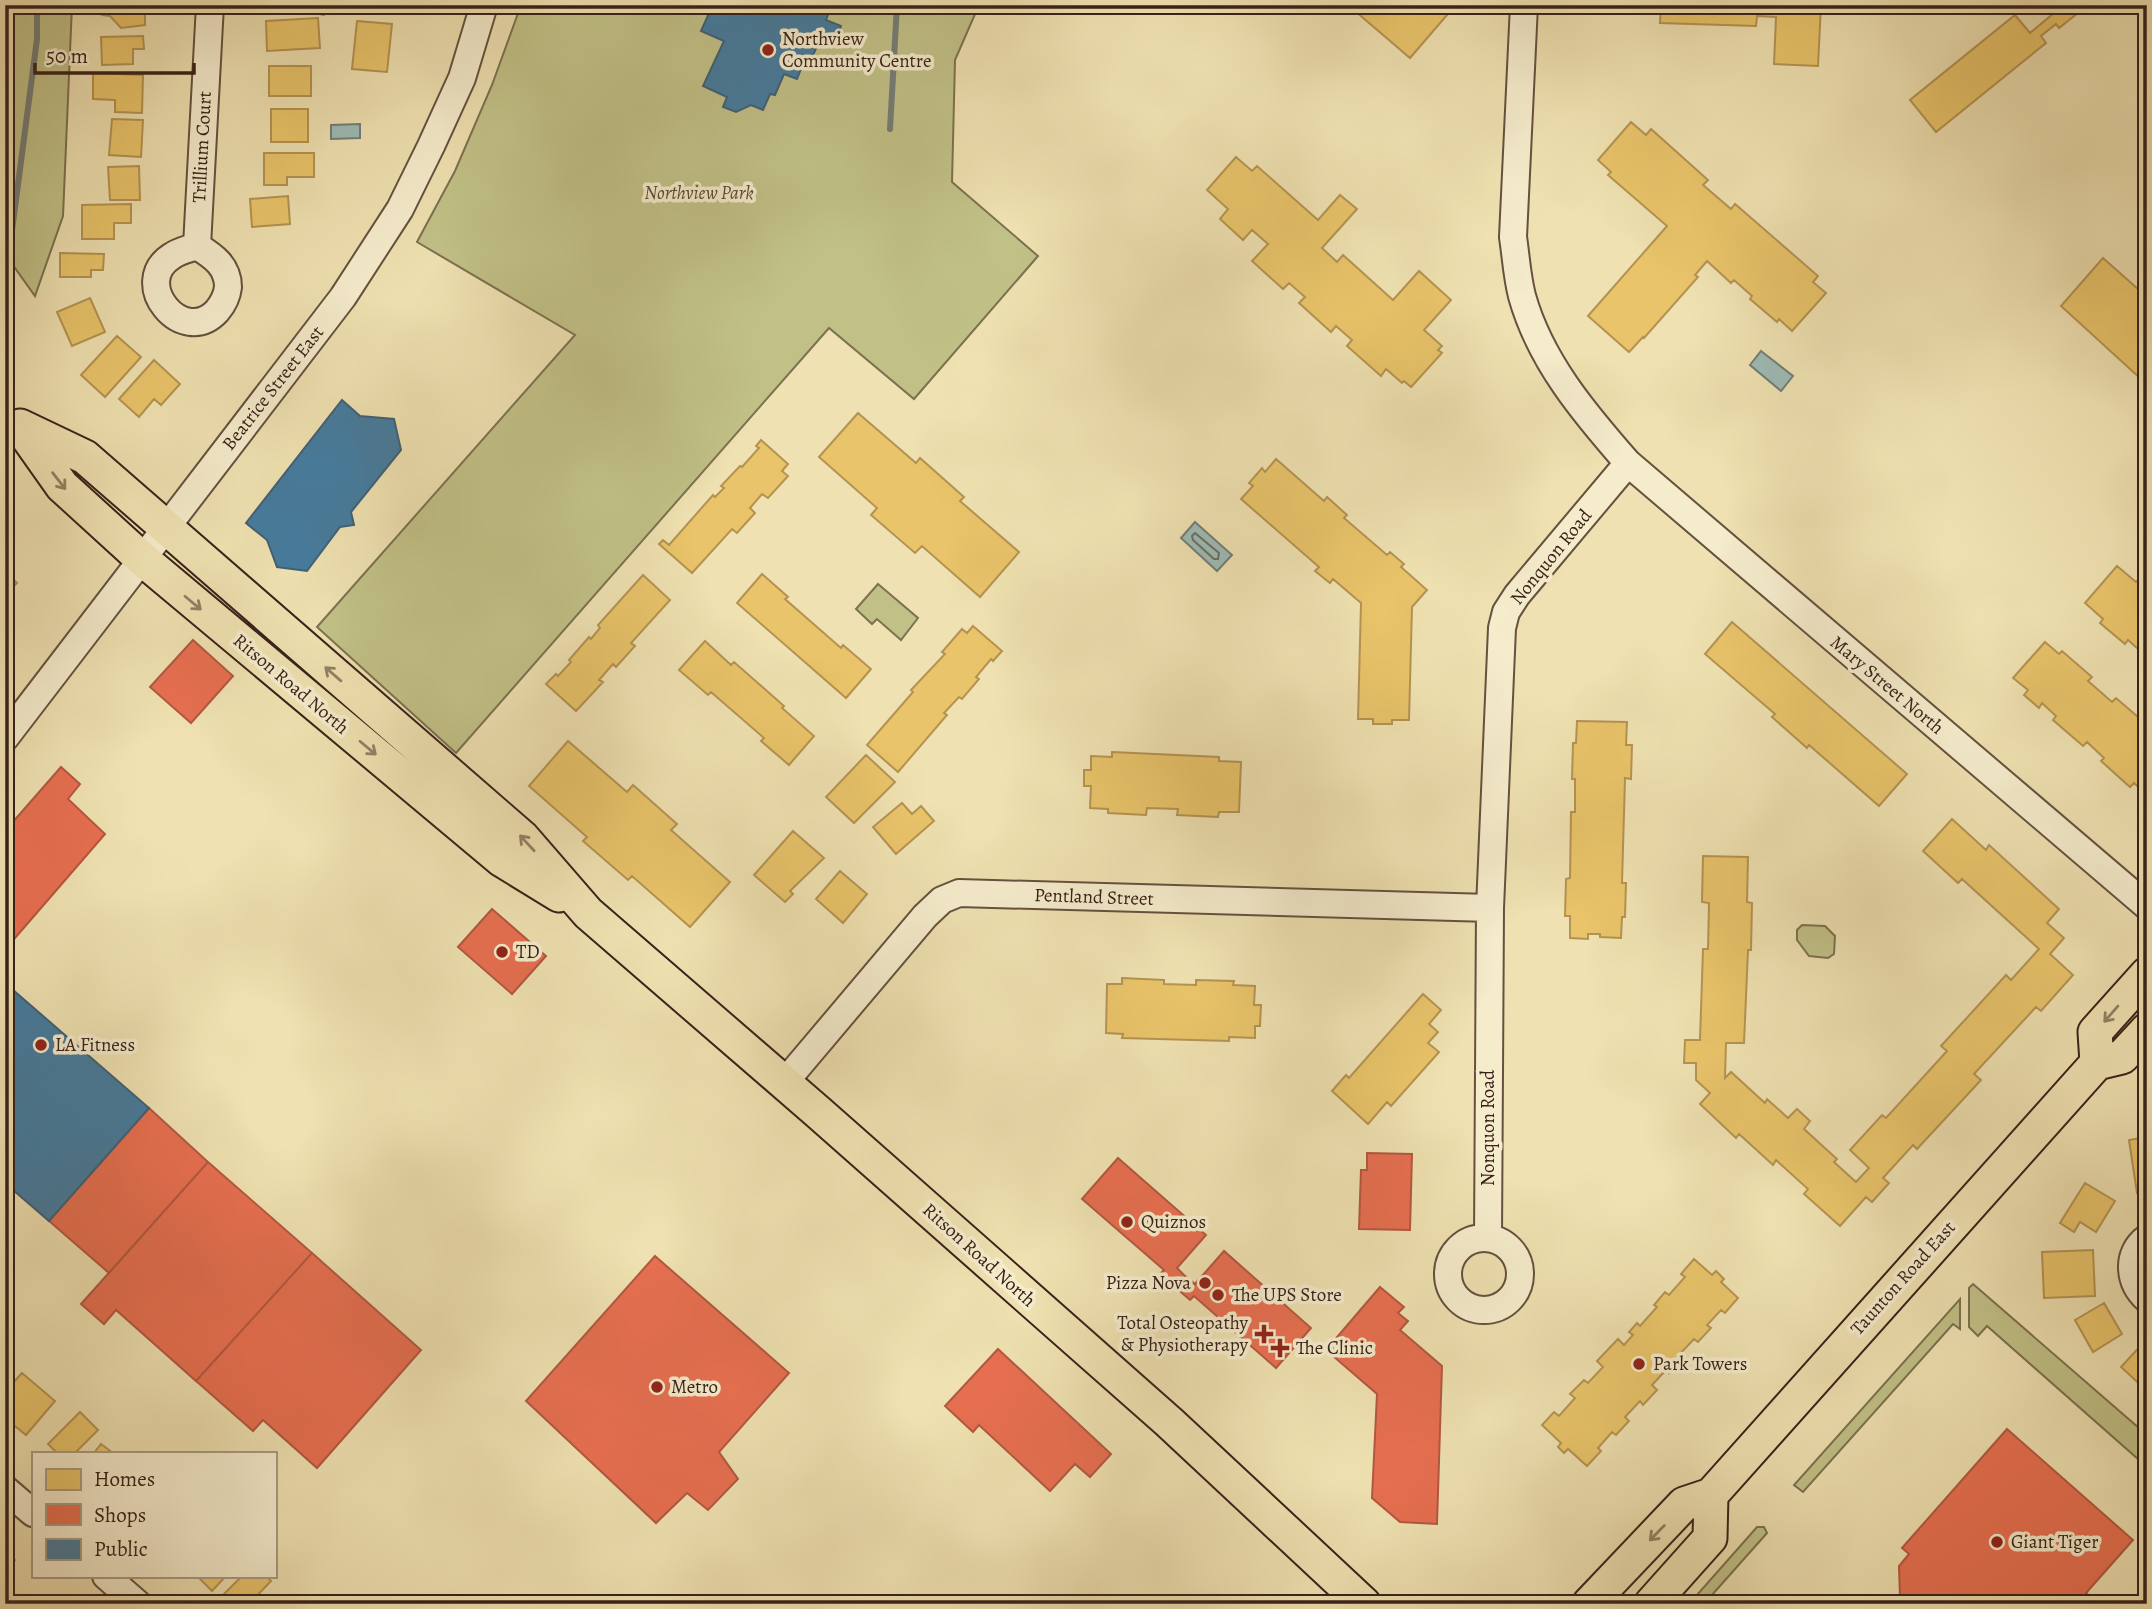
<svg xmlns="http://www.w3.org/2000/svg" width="2152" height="1609" viewBox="0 0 2152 1609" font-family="Alegreya,serif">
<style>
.green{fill:#c1c187;stroke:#7c7150;stroke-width:2}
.water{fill:#9dbbb5;stroke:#747d77;stroke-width:2}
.homes{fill:#e9c46a;stroke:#b49352;stroke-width:2}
.shops{fill:#e76f51;stroke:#b25840;stroke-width:2}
.public{fill:#457b9d;stroke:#416075;stroke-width:2}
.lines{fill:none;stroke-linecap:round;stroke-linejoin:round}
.shore{stroke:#6a6e67;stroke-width:2}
.stream{stroke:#747d77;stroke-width:6}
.minor-casing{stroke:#65513f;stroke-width:30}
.major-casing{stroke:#372119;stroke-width:37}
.minor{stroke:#f5eccc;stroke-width:26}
.major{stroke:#efe1b1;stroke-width:33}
.oneway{stroke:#938165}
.poi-dot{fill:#8f2418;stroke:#f5eccc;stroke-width:2.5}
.labels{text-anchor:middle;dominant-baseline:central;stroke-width:7;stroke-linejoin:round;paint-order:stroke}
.poi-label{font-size:19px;fill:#372119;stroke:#f5eccc;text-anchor:start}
.street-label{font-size:19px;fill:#372119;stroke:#f5eccc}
.park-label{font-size:19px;font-style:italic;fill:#5a4934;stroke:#f5eccc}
</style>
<rect width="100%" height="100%" fill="#efe1b1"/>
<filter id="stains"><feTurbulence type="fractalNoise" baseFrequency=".00286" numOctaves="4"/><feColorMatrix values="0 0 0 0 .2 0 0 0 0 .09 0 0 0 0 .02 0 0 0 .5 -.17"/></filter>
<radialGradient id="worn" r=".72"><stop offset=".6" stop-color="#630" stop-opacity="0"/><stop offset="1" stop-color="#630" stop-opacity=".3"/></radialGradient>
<!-- green -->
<path class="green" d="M5,5h67l-9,211 -28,80 -30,-42z
M521,5h458l-24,55 -3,122 86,74 -124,143 -85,-71 -373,425 -139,-126 258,-292 -158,-93 38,-71 37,-86z
M878,584l40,34 -17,22 -24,-21 -5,5 -16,-15z
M1802,925l23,1 10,10 -1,18 -6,4 -19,-2 -12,-16v-10z
M1973,1284l174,151v32l-160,-141 -9,10 -9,-9v-39z
M1960,1299v30l-7,-5 -150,168 -9,-7z
M1757,1527h7l3,6 -63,71h-15z"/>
<!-- water -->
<path class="water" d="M360,124v14l-29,1v-14z
M1761,351l32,25 -12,15 -31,-26z
M1195,522l37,33 -15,16 -36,-33z"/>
<!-- homes -->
<path class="homes" d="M92,5h53v20l-24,3 -11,-12 -8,-1z
M276,5h50l-2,10z
M1348,5h88l11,10 -37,43z
M1661,5h160l-3,61 -44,-2 2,-47 -19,-1 -1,10 -96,-3z
M2050,5h38l-29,23 -3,-4 -15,12 5,7 -110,89 -26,-32 105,-85 15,18 25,-21z
M318,18l2,30 -53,3 -1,-30z
M357,21l35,3 -5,48 -35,-3z
M143,36l1,13h-11v15l-31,1 -1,-28z
M269,66h42v30h-42z
M93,73l50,2 -1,38 -27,-1v-12l-22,-1z
M271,109h37v33h-37z
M112,119l31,1 -2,37 -32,-2z
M1631,122l15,13 5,-6 57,51 -5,5 28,24 4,-5 83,72 -5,6 13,11 -34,38 -13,-12 -2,3 -27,-23 2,-3 -18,-16 -3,3 -24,-22 -12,14 3,2 -54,61 -1,-1 -14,15 -41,-36 79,-90 -59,-51 3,-3 -13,-12z
M264,153h50v24h-27v8h-23z
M1236,157l16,14 5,-5 61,54 22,-25 17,14 -35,39 15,14 6,-7 50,45 26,-29 32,29 -27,30 18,16 -4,4 4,3 -31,34 -7,-6 -2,2 -16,-14 -5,7 -34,-30 5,-6 -16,-14 -5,6 -32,-29 6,-6 -16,-14 -6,6 -31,-28 16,-17 -16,-14 -9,10 -23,-21 8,-10 -21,-19z
M139,166l1,34h-30l-2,-33z
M288,196l2,28 -38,3 -2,-28z
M131,204v19h-17v16h-32v-34z
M60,253l44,1 -1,16h-12v7h-31z
M2103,258l44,39v84l-4,-4 -1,3 -81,-74z
M90,298l15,34 -33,14 -15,-34z
M117,336l24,21 -36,40 -24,-22z
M154,360l26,24 -19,21 -7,-6 -15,18 -20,-18z
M858,413l58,50 4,-5 44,39 -4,4 59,51 -39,45 -58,-51 -7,7 -44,-38 6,-7 -58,-51z
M761,440l27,24 -6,7 6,5 -20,22 -6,-4 -12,14 5,5 -18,20 -5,-4 -40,44 -33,-29 4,-4 6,5 44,-50 2,2 9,-9 -3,-2 19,-20 2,1 17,-19 -3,-2z
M1276,459l48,42 3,-4 20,18 -3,3 43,37 3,-3 14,12 -3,3 26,23 -15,17 -3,113h-17v4h-19v-5h-15l3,-116 -28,-24 -3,4 -15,-12 4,-4 -78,-68 12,-13 -4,-3 13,-15 3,4z
M5,526l9,8 -9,10z
M2117,566l19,16 4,-4 7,6v73l-19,-17 -3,4 -25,-21 3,-4 -18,-16z
M5,571l12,12 -12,12z
M762,574l26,23 -3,2 56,49 2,-3 28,24 -25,29 -109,-95z
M643,575l27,25 -39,43 4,3 -19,21 -3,-3 -14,16 4,2 -27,29 -30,-27 10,-10 2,2 13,-14 -2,-2 20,-23 2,2 9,-11 -2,-3z
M1732,622l175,152 -28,32 -70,-61 -2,3 -35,-31 3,-3 -70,-60z
M973,626l29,25 -9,10 -2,-2 -15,18 3,2 -17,20 -3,-2 -15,16 3,2 -49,57 -31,-27 46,-53 -2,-2 34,-36 -3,-2 20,-23 5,4z
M705,641l26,24 3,-3 50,44 -2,2 32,28 -25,29 -28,-24 3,-3 -53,-46 -3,3 -29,-25z
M2045,642l14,12 3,-3 30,26 -4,4 24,21 4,-4 29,25 -3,4 5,4v64l-13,-12 -4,4 -29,-26 3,-3 -17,-16 -4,4 -30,-26 3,-4 -14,-13 -3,5 -15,-13 4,-5 -15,-12z
M1577,721l50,1 -1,23h6l-1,34 -6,-1 -3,105h4l-1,34h-3l-1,21 -21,-1v-3h-12v5l-18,-1v-22h-5l1,-37 4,-1 1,-66h4v-33h-3l1,-36h3z
M568,741l59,51 6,-7 44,39 -6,6 59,52 -40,45 -58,-51 -4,4 -45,-39 4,-4 -58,-51z
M1112,752l107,5v4l22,1 -2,50h-20l-1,5 -41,-2 1,-6 -31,-1 -1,7 -38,-2v-4l-18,-1 1,-22h-7v-16h7v-14l21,1z
M866,755l29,27 -41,41 -28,-26z
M902,803l10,11 9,-8 13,15 -38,33 -23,-27z
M1952,819l34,31 3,-5 70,64 -12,14 17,15 -14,16 23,21 -32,36 -5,-4 -62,67 7,6 -64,69 -4,-4 -30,33 6,5 -17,19 -6,-5 -26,29 -36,-32 4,-5 -32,-29 -3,5 -34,-31 -3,4 -36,-34 10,-11 -14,-13v-17h-12l1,-23h15l3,-91h5l1,-46 -7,-1 1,-46 45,1 -1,45 5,1 -1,47h-3l-4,93h-18l-1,35 6,-6 34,31 2,-4 21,19 9,-9 13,12 -6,8 33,30 -3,3 22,20 13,-14 -19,-18 32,-35 4,3 61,-67 -6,-5 65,-71 5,5 28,-31 -77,-70 -4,4 -35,-32z
M793,831l31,27 -34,33 3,3 -8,8 -31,-27z
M840,871l27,23 -24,29 -27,-24z
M1122,978l42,2v4l32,1v-5l38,1 -1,4 22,1 -1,19h7l-1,21h-5v12l-26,-1v4l-107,-3 1,-4 -17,-1 1,-49h15z
M1423,994l18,16 -12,14 9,8 -10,11 11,9 -48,54 -4,-4 -19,22 -36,-33 14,-16 3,3z
M2147,1137v54l-10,2 -8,-53z
M2085,1183l30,18 -19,31 -16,-10 -6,10 -14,-9z
M2093,1250l2,46 -51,2 -2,-46z
M1694,1259l18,16 4,-4 8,8 -3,3 17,16 -13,15 -4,-3 -14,15 4,3 -13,14 -4,-3 -17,18 4,4 -12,12 -3,-3 -14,15 5,5 -14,15 -3,-4 -15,16 4,4 -13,14 -4,-3 -14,16 3,3 -14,15 -19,-17 -4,4 -6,-6 3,-4 -19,-18 12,-13 5,4 16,-18 -5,-4 14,-14 4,3 15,-16 -6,-6 21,-22 6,6 9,-10 -4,-3 8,-9 3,3 17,-19 -3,-2 11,-13 4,3 16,-18 -4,-3z
M2104,1303l18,31 -29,18 -18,-32z
M2144,1342l3,2v47l-26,-24z
M22,1373l33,28 -29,34 -21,-17v-26z
M80,1412l18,18 -23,23h-18l-9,-9z
M101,1444l12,9h-19z
M5,1550l10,10 -10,10z
M197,1576h29l-14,15z
M242,1576h24l5,5 -22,23h-18l-9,-8z"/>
<!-- shops -->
<path class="shops" d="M193,640l40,36 -42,47 -41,-36z
M61,767l19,17 -12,15 37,35 -90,104 -10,-8v-99z
M492,909l54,47 -34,38 -54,-47z
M149,1108l59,54 -99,111 -60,-52z
M1367,1153l45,1 -2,76 -51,-1 2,-59h6z
M1118,1158l88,77 -29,33 7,7 11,9 29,-33 87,77 -35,40 -82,-72 -4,4 -30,-26 4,-4 -82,-71z
M208,1162l104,91 -116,128 -80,-71 -12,14 -23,-20z
M312,1253l109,97 -104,118 -54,-48 -10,11 -57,-50z
M655,1256l134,117 -70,79 19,27 -30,31 -21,-17 -31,30 -130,-122z
M1380,1287l24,20 -6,6 10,8 -8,9 42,36 -5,158 -37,-2 -28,-24 5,-104 -51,-44z
M998,1349l113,105 -21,23 -15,-13 -25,27 -71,-66 -6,7 -28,-26z
M2007,1429l126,111 -47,53 13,11h-191l-8,-7 -1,-31 10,-12 -7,-6z"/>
<!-- public -->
<path class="public" d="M689,5h143l-6,15 15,6 -6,15 -13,-6 -12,27 -5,-3 -8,20 -13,-5 -9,21 -5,-1 -7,16 -12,-5 -15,7 -13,-5 4,-10 -24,-11 21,-45 -23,-10 9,-20 -8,-3 -1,4z
M342,400l18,16 34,3 7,31 -50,62 3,13 -14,2 -33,44 -30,-4 -10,-27 -21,-17z
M5,983l144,125 -100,113 -44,-38z"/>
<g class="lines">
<!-- shore -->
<path class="shore" d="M1195,533l24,20 -1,6h-4l-21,-19 -1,-4z"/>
<!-- stream -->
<path class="stream" d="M890,129l7,-124
M8,261l29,-222v-34"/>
<defs>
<path id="minor" d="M1524,5l-11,232c3,20 4,40 9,59 18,65 63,118 106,167l519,443
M197,246l13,-241
M197,246c16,10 31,20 31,41 -1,9 -5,17 -11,24 -34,37 -88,-28 -45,-55 7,-5 17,-7 25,-10z
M5,738l338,-441 57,-88 31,-63 31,-68 22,-73
M784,1083l141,-167 17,-16 17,-7 531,15
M1488,1238l2,-330 12,-280 4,-16 11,-17 111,-132
M2147,1238c-22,16 -18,45 0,61
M1448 1274a36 36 0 1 1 72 0a36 36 0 1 1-72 0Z
M5,1489l28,24
M106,1576l32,28"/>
<path id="major" d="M20,426l65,31 438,381 65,75 230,199 351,310 195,182
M21,428l41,58 79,72 361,302 57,35
M2097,1063l-2,-31 52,-58
M1589,1604l95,-100 27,-9 386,-432 25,-6 25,-27
M1651,1604l59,-66 1,-43"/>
</defs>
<!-- minor casing -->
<use href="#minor" class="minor-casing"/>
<!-- major casing -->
<use href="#major" class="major-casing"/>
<!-- minor -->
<use href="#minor" class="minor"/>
<!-- major -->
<use href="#major" class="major"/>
</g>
<!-- one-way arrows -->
<defs><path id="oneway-shaft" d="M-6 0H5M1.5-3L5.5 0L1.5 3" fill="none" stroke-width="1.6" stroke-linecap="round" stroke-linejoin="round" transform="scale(1.75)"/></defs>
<g class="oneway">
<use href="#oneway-shaft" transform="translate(59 481) rotate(52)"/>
<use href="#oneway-shaft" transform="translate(193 603) rotate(40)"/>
<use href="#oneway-shaft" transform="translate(333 674) rotate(-139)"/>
<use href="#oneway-shaft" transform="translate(368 748) rotate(40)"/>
<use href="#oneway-shaft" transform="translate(527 843) rotate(-133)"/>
<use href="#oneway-shaft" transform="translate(2111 1014) rotate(131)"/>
<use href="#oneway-shaft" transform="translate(1657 1533) rotate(134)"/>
</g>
<!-- markers -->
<g class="poi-dot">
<circle cx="768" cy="50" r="7"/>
<circle cx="502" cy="952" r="7"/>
<circle cx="41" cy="1045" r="7"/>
<circle cx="1127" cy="1222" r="7"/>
<circle cx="1205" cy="1283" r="7"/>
<circle cx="1218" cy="1295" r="7"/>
<path d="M1260.5 1323.5h7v7h7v7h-7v7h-7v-7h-7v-7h7z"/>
<path d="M1276.5 1337.5h7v7h7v7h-7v7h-7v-7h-7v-7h7z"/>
<circle cx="1639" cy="1364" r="7"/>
<circle cx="657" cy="1387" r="7"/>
<circle cx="1997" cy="1542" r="7"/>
</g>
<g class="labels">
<!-- poi labels -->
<g class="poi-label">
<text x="782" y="39">Northview<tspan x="782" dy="22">Community Centre</tspan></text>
<text x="516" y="952">TD</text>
<text x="55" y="1045">LA Fitness</text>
<text x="1141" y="1222">Quiznos</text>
<text x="1191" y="1283" text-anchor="end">Pizza Nova</text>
<text x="1232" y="1295">The UPS Store</text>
<text x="1248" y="1323" text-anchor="end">Total Osteopathy<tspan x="1248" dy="22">&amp; Physiotherapy</tspan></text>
<text x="1296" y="1348">The Clinic</text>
<text x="1653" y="1364">Park Towers</text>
<text x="671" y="1387">Metro</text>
<text x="2011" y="1542">Giant Tiger</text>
</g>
<!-- street labels -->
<g class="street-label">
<text transform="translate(202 147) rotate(-87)">Trillium Court</text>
<text transform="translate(273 388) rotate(-52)">Beatrice Street East</text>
<text transform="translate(1551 557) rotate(-51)">Nonquon Road</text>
<text transform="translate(291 684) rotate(40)">Ritson Road North</text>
<text transform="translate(1887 685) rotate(40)">Mary Street North</text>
<text transform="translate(1094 897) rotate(2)">Pentland Street</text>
<text transform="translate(1488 1128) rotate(-90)">Nonquon Road</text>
<text transform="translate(979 1255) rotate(42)">Ritson Road North</text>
<text transform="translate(1903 1278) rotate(-48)">Taunton Road East</text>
</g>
<!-- park labels -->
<g class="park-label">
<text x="699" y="193">Northview Park</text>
</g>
</g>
<!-- margin -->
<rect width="2152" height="1609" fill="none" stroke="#efe1b1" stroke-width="28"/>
<rect x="7" y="7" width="2138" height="1595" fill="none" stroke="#372119" stroke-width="3.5"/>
<rect x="14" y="14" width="2124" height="1581" fill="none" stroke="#372119" stroke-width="2"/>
<!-- legend -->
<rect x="32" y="1452" width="245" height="126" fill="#f5eccc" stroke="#a99b84" stroke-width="2"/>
<rect x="46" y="1469" width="35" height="21" fill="#e9c46a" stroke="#a99b84" stroke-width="2"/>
<text x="94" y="1486" font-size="21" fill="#372119">Homes</text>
<rect x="46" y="1504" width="35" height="21" fill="#e76f51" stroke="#a99b84" stroke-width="2"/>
<text x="94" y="1522" font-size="21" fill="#372119">Shops</text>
<rect x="46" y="1539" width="35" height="21" fill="#457b9d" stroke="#a99b84" stroke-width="2"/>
<text x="94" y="1556" font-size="21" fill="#372119">Public</text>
<!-- scale -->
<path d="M35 63v10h159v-10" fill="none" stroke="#372119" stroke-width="3.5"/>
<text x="46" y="63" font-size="21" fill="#372119" stroke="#f5eccc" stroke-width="5" paint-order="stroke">50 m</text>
<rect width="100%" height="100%" filter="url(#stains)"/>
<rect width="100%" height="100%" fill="url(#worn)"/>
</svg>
